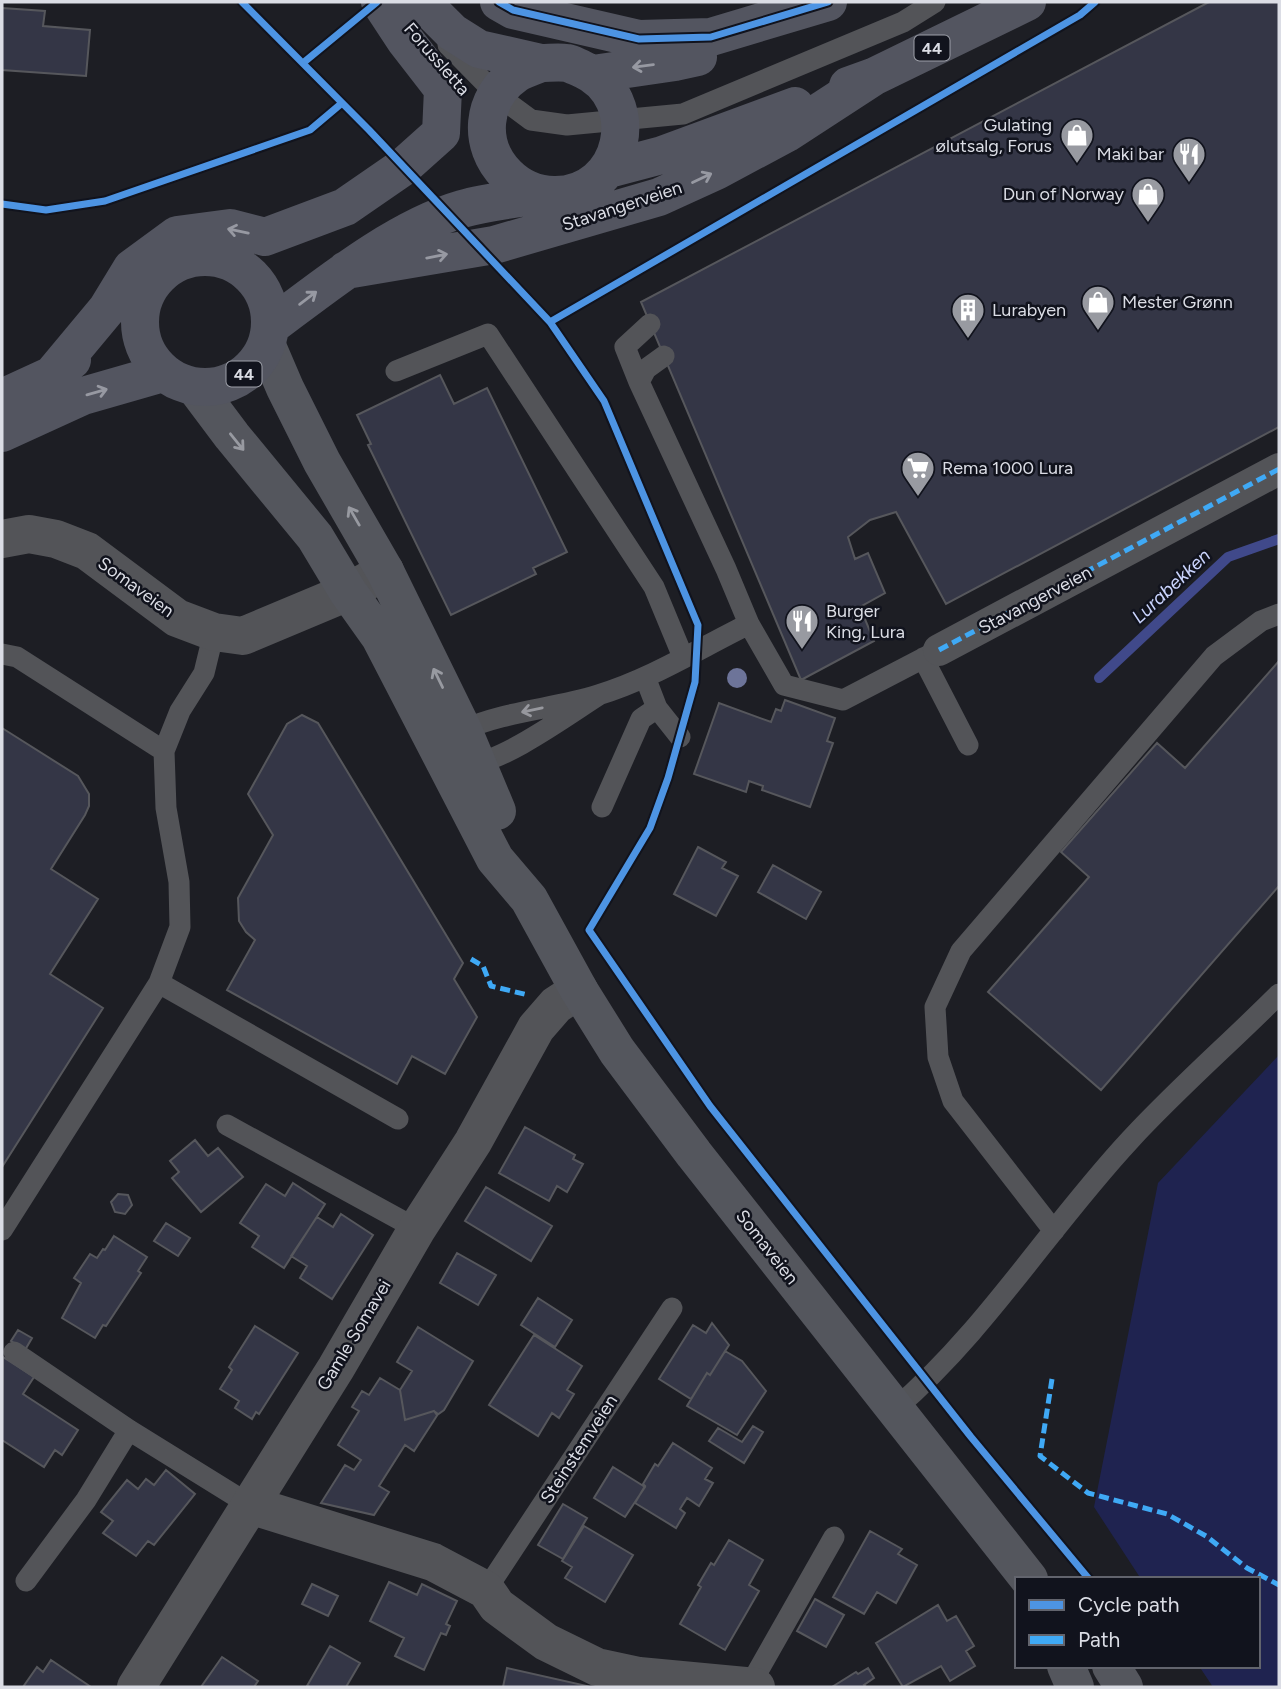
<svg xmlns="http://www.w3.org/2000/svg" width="1281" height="1689" viewBox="0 0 1281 1689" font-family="Figtree,sans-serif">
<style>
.green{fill:#1f2350}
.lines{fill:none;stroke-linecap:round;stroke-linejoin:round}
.stream{stroke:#40498a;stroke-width:10}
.building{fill:#343646;stroke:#56575c;stroke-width:2}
.service{stroke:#535458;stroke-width:21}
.pedestrian{stroke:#535458;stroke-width:32}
.minor{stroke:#535458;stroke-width:38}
.secondary{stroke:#54565d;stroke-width:38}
.primary{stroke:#535560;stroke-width:38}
.quiet{stroke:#3fa9f5;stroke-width:5;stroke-dasharray:10 5;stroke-linecap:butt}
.cycleway-casing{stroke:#11131d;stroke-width:11}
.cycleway{stroke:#4d94e3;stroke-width:7}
.tree{fill:#6d7499}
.oneway{stroke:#9799a2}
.oneway2{stroke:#989aa1}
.oneway3{stroke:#97989e}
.labels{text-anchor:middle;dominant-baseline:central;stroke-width:5;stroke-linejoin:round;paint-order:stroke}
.shield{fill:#11131d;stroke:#9ea0a9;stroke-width:2}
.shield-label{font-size:16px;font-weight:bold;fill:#dbdde5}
.street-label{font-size:18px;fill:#dbdde5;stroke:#11131d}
.poi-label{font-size:18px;fill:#dbdde5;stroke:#11131d;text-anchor:start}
.water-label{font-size:19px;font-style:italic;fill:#cad4fd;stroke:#11131d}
</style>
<rect width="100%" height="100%" fill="#1d1e24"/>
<!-- green -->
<path class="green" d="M1279,1055v632h-66l-14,-21h59v-87h-117l-47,-72 64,-324z"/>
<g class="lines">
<!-- stream -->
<path class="stream" d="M1099,678l129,-121 51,-18"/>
</g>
<!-- building -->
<path class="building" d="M1209,2h70v425l-333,177 -50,-92 -26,8 -22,17 7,22 13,-6 17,40 -25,14 14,34 -73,39 -160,-378z
M2,8l43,3 -2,15 47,4 -4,46 -84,-6z
M440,375l14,29 33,-16 80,164 -34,16 3,6 -85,41 -83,-170 3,-1 -14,-29z
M1279,661v225l-178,204 -113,-98 101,-115 -28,-25 96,-109 28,25z
M785,700l50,18 -8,23 6,2 -23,64 -48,-17 1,-4 -14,-5 -3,11 -52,-18 25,-71 52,19 5,-13 5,2z
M302,715l16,8 145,240 -9,16 23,38 -32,57 -33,-18 -15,28 -170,-94 28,-50 -9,-8 -7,-11 -1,-23 35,-63 -25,-41 39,-70z
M2,728l76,48 11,18v12l-4,9 -34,54 47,30 -48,75 53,34 -101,159z
M698,847l28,15 -4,6 16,8 -22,40 -42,-22z
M773,865l48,27 -15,27 -48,-27z
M525,1127l50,28 -2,4 10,5 -16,28 -10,-6 -8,15 -50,-28z
M195,1140l13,16 10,-8 25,29 -42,35 -29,-34 7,-6 -9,-11z
M293,1183l32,21 -41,64 -32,-21 7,-11 -19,-13 26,-39 19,12z
M486,1187l66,39 -21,35 -66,-40z
M118,1194l10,1 4,10 -7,9 -10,-2 -4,-10z
M341,1214l32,21 -41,64 -32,-21 7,-12 -16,-10 26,-39 16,10z
M166,1223l24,15 -12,18 -24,-15z
M114,1236l33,21 -9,14 3,2 -35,53 -3,-1 -8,13 -33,-20 19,-35 -7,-5 16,-24 7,4 6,-9 2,1z
M457,1253l39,22 -18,30 -38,-22z
M538,1298l34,22 -17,27 -34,-22z
M712,1323l17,22 -19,30 -3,-2 -16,26 -32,-20 34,-54 13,8z
M255,1326l43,27 -39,61 -3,-2 -4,7 -17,-11 4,-7 -19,-12 12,-19 -3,-3z
M418,1327l55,34 -29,49 -7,5 -3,-4 -29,9 -5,-30 12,-19 -15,-9z
M18,1330l14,8 -7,12 -14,-9z
M534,1335l48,31 -15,24 7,4 -15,24 -7,-5 -14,23 -49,-31z
M725,1351l17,10 24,30 -29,44 -50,-29 20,-33 3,2z
M3,1357l31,20 -11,17 55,36 -16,25 -7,-5 -11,17 -42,-27z
M380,1378l20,12 5,30 29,-9 4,3 -24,37 -9,-6 -26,41 10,6 -15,23 -53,-12 24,-38 9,5 7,-10 -23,-15 21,-34 -7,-4 10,-16 7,4z
M753,1426l10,6 -19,31 -35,-22 9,-13 24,14z
M673,1443l39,25 -7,11 8,4 -14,23 -12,-8 -7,11 5,4 -9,15 -41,-25 10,-17 -2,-2 12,-20 3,2z
M613,1467l32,20 -20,30 -31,-19z
M166,1470l29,24 -41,51 -6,-4 -12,15 -33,-23 10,-12 -12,-9 26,-32 11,9 8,-10 8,6z
M563,1504l24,14 -24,41 -25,-14z
M584,1526l49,29 -28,47 -40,-24 7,-11 -10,-6z
M870,1531l32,18 -4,5 19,11 -21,38 -19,-11 -13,22 -31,-17z
M729,1540l34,20 -14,25 10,6 -34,59 -45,-26 21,-37 -3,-2 13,-22 3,2z
M389,1582l28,13 5,-11 35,17 -11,23 4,2 -4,9 -5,-2 -17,37 -29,-14 9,-18 -34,-17z
M312,1584l26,12 -10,20 -26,-12z
M815,1599l29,16 -18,32 -29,-16z
M938,1605l9,16 9,-5 18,30 -8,5 9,15 -25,15 -9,-15 -38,21 -27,-44z
M330,1646l30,17 -14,24h-36l-3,-1z
M222,1657l36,24 -4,6h-53z
M51,1660l40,27h-68l14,-20 6,5z
M507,1668l80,18 -1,1h-83z
M868,1668l6,10 -10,7 2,2h-34l24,-15 2,2z"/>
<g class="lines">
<!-- service -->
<path class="service" d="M448,45l49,50 34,25 36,5 116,-11 220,-92 32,-20
M664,356l-18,13 -7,13 87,187 23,55 35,61 59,15 96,-50
M396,371l92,-37 166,253 29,70
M639,382l-14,-35 25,-23
M2,654l15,3 147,94
M923,658l45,87
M645,677l12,31 23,29
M459,739l4,-9c43,-19 90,-21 135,-35 53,-16 102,-47 151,-71
M469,764c33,-1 100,-50 130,-69
M602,807l39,-88 16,-11
M159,983l239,136
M227,1125l190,104
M2,1230l157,-247 21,-56 -1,-45 -13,-74 -2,-57 16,-40 24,-38 10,-41
M1054,1231l-101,-130 -15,-44 -3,-50 26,-56 253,-295 47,-35 18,-7
M14,1352l115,78 121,75
M895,1409c91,-78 154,-182 235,-269 47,-51 100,-97 149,-146
M26,1581l60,-81 43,-70
M486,1590l186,-282
M750,1685l84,-148"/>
<!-- pedestrian -->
<path class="pedestrian" d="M939,650l340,-181"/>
<!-- minor -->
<path class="minor" d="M2,539l27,-5 27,5 31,12 90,67 37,14 29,4 105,-44 37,-21
M250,1505l183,57 53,28 11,16 49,36 51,25 42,9 117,11
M136,1687l200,-319 81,-139 56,-87 63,-114 20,-23 23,-15"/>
<!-- secondary -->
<path class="secondary" d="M267,346l18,42 37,74 63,109 78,159 34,81
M196,388l36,48 83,101 33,55 32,45 115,222 34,40 50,91 38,61 77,103 335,425
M1066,1666l9,21
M1111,1666l13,21"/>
<!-- primary -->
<path class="primary" d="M422,2l30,30 27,17 62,14
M499,2l14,8 126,29 72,-2 117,-35
M541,63c8,0 18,-1 26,0 5,1 10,4 15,6 64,29 43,127 -28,126 -19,0 -34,-7 -47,-20 -30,-30 -26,-77 9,-101 7,-5 17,-7 25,-11z
M593,74l82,-12 23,-5
M848,86l25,-9 154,-75
M609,169l53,-14 133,-49
M140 322a65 65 0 1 1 130 0a65 65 0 1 1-130 0Z
M346,270l148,-25 165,-48 57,-26 71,-38 86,-56
M271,326c55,-41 125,-98 191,-117 25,-7 52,-10 79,-14
M52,375l55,-66 25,-41 45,-33 53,-7 35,9 80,-30 58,-40 38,-34 2,-44 -38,-49 -25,-38
M2,398l50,-23 20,-15
M2,433l81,-37 80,-23"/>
<!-- quiet -->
<path class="quiet" d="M939,650l340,-181
M471,959l12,7 8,20 37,9
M1052,1379l-12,77 48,37 79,21 39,22 41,32 32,17"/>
<defs>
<path id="cycleway" d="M242,2l127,128 181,192 54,79 94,224 -3,57 -27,96 -18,50 -61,102 121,176 261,331 118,142
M499,2l14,8 126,29 72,-2 117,-35
M303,63l74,-61
M2,204l44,6 59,-9 205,-71 32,-27
M550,322l530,-307 15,-13"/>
</defs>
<!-- cycleway casing -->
<use href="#cycleway" class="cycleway-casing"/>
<!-- cycleway -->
<use href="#cycleway" class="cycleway"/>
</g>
<!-- trees -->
<circle class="tree" cx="737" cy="678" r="10"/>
<!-- one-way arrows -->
<defs><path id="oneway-shaft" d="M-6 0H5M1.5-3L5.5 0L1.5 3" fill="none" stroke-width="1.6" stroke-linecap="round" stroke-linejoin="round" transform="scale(1.75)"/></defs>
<g class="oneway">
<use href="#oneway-shaft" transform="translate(643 66) rotate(173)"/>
<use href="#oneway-shaft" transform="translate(702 178) rotate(-25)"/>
<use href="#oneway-shaft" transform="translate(238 231) rotate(-168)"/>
<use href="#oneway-shaft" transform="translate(437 256) rotate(-11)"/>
<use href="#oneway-shaft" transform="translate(308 298) rotate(-37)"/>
<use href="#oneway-shaft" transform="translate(97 392) rotate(-16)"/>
</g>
<g class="oneway2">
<use href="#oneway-shaft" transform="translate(237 442) rotate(51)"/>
<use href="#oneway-shaft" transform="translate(354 516) rotate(-120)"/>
<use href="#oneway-shaft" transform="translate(438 678) rotate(-116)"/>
</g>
<use class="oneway3" href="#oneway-shaft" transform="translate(532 710) rotate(168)"/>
<!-- icons -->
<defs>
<symbol id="shop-pin" viewBox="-11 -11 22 30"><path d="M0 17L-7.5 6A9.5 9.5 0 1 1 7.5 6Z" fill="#989aa1" stroke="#11131d"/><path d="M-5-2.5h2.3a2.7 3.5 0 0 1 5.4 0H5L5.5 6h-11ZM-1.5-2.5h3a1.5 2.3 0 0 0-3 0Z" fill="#fff"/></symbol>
<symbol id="restaurant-pin" viewBox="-11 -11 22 30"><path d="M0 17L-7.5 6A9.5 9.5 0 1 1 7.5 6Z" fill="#989aa1" stroke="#11131d"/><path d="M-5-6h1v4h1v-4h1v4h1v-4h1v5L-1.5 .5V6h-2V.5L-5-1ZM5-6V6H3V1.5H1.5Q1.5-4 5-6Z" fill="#fff"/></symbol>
<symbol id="building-pin" viewBox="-11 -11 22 30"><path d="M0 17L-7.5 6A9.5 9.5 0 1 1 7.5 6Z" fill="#989aa1" stroke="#11131d"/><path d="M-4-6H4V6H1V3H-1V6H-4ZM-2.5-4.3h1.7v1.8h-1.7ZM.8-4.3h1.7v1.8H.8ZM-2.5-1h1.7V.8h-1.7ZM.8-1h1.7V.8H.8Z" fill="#fff"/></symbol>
<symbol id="supermarket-pin" viewBox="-11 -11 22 30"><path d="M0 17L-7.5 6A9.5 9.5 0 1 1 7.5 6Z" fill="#989aa1" stroke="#11131d"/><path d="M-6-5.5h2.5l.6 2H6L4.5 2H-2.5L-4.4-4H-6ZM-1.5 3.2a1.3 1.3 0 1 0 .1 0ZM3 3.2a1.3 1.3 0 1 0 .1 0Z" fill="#fff"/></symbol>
</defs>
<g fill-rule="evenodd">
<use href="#shop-pin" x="1058" y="116" width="38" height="52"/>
<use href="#restaurant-pin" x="1170" y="135" width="38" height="52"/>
<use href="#shop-pin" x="1129" y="175" width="38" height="52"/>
<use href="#shop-pin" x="1079" y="283" width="38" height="52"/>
<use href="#building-pin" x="949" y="291" width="38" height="52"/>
<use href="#supermarket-pin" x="899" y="449" width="38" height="52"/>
<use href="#restaurant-pin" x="783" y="602" width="38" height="52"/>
</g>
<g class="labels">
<!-- shield labels -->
<g class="shield">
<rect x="914.5" y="35.5" width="35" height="25" rx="5"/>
<rect x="226.5" y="361.5" width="35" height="25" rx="5"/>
</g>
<g class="shield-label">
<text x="932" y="48">44</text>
<text x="244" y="374">44</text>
</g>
<!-- street labels -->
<g class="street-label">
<text transform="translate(437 59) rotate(49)">Forussletta</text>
<text transform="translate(622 206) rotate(-18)">Stavangerveien</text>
<text transform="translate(136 587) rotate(36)">Somaveien</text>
<text transform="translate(1035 600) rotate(-28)">Stavangerveien</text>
<text transform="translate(767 1247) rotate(52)">Somaveien</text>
<text transform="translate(354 1335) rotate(-59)">Gamle Somavei</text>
<text transform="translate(579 1449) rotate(-57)">Steinstemveien</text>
</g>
<!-- poi labels -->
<g class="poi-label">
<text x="1052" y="125" text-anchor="end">Gulating<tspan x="1052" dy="21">ølutsalg, Forus</tspan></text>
<text x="1164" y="154" text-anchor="end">Maki bar</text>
<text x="1124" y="194" text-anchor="end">Dun of Norway</text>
<text x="1122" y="302">Mester Grønn</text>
<text x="992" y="310">Lurabyen</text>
<text x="942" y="468">Rema 1000 Lura</text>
<text x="826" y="611">Burger<tspan x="826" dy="21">King, Lura</tspan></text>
</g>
<!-- water labels -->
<g class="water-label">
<text transform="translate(1171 586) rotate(-43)">Lurabekken</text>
</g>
</g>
<!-- border -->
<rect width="1281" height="1689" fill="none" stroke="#dbdde5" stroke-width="7"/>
<!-- legend -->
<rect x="1015" y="1577" width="245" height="91" fill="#11131d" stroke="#62646d" stroke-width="2"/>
<rect x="1029" y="1600" width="35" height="10" fill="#4d94e3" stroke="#62646d" stroke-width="2"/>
<text x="1078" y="1612" font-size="21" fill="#dbdde5">Cycle path</text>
<rect x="1029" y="1635" width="35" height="10" fill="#3fa9f5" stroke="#62646d" stroke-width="2"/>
<text x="1078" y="1647" font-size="21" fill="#dbdde5">Path</text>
</svg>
